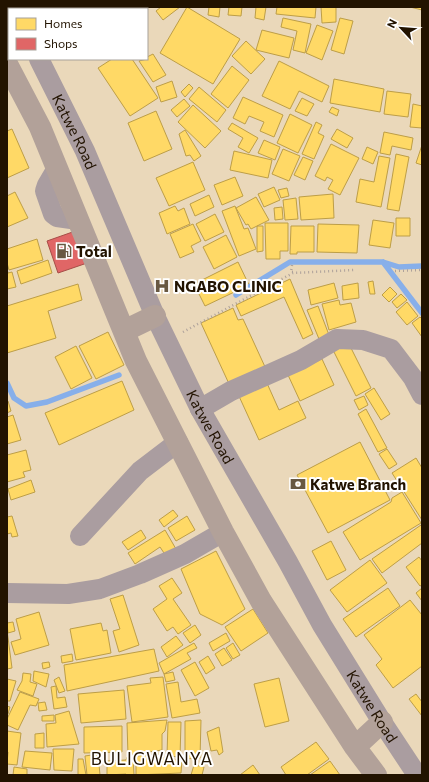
<svg xmlns="http://www.w3.org/2000/svg" width="429" height="782" viewBox="0 0 429 782" font-family="Commissioner,sans-serif">
<style>
.homes{fill:#ffd966;stroke:#bd9e47}
.shops{fill:#e06666;stroke:#a74d47}
.lines{fill:none;stroke-linecap:round;stroke-linejoin:round}
.stream{stroke:#87afea;stroke-width:5.5}
.path{stroke:#ada19b;stroke-width:2.5;stroke-dasharray:1 3;stroke-linecap:butt}
.minor{stroke:#aa9da0;stroke-width:20}
.highway{stroke:#b2a199;stroke-width:22}
.labels{text-anchor:middle;dominant-baseline:central;stroke-width:4;stroke-linejoin:round;paint-order:stroke}
.street-label{font-size:15px;fill:#221300;stroke:#fff}
.poi-label{font-size:15px;font-weight:bold;fill:#221300;stroke:#fff;text-anchor:start}
.quarter-label{font-size:17px;letter-spacing:1px;fill:#221300;stroke:#fff}
</style>
<rect width="100%" height="100%" fill="#ead8ba"/>
<!-- homes -->
<path class="homes" d="M62,7h22l1,2h-22z
M102,7h16l-3,2h-12z
M161,7h19l-17,13 -7,-9z
M187,7l53,32 -27,45 -53,-31z
M209,7h11l-1,10 -11,-2z
M229,7h13l-1,9 -13,-1z
M256,7h10l-2,13 -9,-2z
M277,7h39l-1,11 -39,-4z
M321,7h15v15l-14,1z
M410,7h12v3z
M283,18l28,6 -6,29 -12,-3 4,-19 -16,-4z
M340,18l13,3 -9,33 -13,-4z
M317,25l16,6 -11,29 -16,-7z
M262,30l32,8 -5,20 -33,-8z
M246,41l19,18 -14,15 -19,-18z
M153,54l13,21 -13,7 -14,-21 8,-2v-2z
M112,59h20l26,39 -28,18 -32,-48z
M279,61l50,25 -7,16 -23,-11 -9,18 -28,-13z
M232,66l17,14 -21,28 -17,-14z
M334,79l50,10 -4,23 -50,-9z
M172,81l5,16 -16,5 -5,-15z
M189,84l4,4 -8,9 -4,-5z
M199,87l27,23 -9,12 -28,-23z
M387,91l24,3 -3,23 -24,-3z
M243,97l40,18 -9,22 -14,-6 4,-9 -15,-6 -4,8 -12,-6z
M302,98l12,6 -7,12 -12,-5z
M184,99l6,7 -13,11 -6,-7z
M413,104l9,2v22l-12,-1z
M193,105l28,26 -16,17 -27,-26z
M332,107l7,3 -2,6 -8,-4z
M156,111l16,38 -28,12 -16,-38z
M290,114l22,11 -14,28 -21,-10z
M316,122l6,3 -4,8 6,3 -10,23 -12,-5z
M232,123l26,15 -9,15 -11,-6 5,-9 -15,-9z
M12,129l17,39 -22,10v-47z
M337,129l16,9 -6,10 -16,-9z
M185,130l16,26 -7,5 -4,-6 -4,1 -7,-22z
M384,132l29,6 -2,12 -19,-4 -2,9 -10,-2z
M264,140l16,7 -5,13 -17,-7z
M331,144l28,14 -19,37 -12,-6 5,-9 -6,-3 -2,4 -10,-5z
M422,145v20l-6,-2z
M367,147l11,5 -5,12 -11,-5z
M283,149l17,7 -11,25 -17,-7z
M234,151l38,9 -4,18 -38,-8z
M396,154l13,3 -10,54 -12,-2z
M379,156l11,2 -9,49 -25,-5 4,-23 14,3z
M303,157l10,4 -8,19 -11,-5z
M193,162l12,28 -36,16 -13,-28z
M235,177l8,19 -21,9 -8,-20z
M274,187l6,13 -16,7 -6,-13z
M287,188l2,8 -8,2 -3,-8z
M15,192l13,26 -21,9v-31z
M333,194l1,24 -33,2 -2,-23z
M209,195l5,12 -19,9 -5,-12z
M256,197l13,23 -18,9 -3,-5 -2,1 -10,-17z
M296,198l2,21 -13,1 -2,-20z
M175,206l3,5 6,-3 6,16 -23,10 -8,-21z
M235,206l9,23 4,-1 8,21 -17,7 -17,-45z
M282,207l1,12 -8,1 -1,-12z
M215,214l9,18 -19,9 -9,-17z
M396,218h14v18h-14z
M373,220l21,3 -4,25 -21,-3z
M265,223h23v28h-8v8h-14z
M193,224l8,17 -10,5 3,6 -14,6 -10,-24z
M318,224l41,1 -2,28 -40,-1z
M257,226h6v25l-6,1z
M291,226h23v26h-17v2h-7z
M226,235l11,22 -23,12 -11,-22z
M37,239l6,21 -34,10 -2,-7v-14z
M48,260l4,13 -31,11 -4,-13z
M238,262l11,23 -44,21 -11,-22z
M7,269l1,4 4,-1 4,15 -9,2z
M290,279l23,55 -10,5 -19,-42 -43,19 -5,-11z
M373,281l2,13h-5l-2,-12z
M334,283l4,15 -27,7 -3,-15z
M358,283l1,15 -16,2 -1,-14z
M78,284l4,16 -34,11 8,27 -49,15v-47z
M390,287l7,7 -8,8 -7,-7z
M401,294l6,6 -10,8 -5,-6z
M339,300l1,5 11,-2 5,19 -27,8 -7,-26z
M407,302l11,14 -11,9 -11,-13z
M318,306l11,29 -10,4 -12,-29z
M233,308l5,12 5,-1 23,50 -36,17 -29,-63z
M420,317l2,2v18l-10,-14z
M108,332l16,33 -28,14 -17,-33z
M348,342l23,46 -15,8 -23,-46z
M76,346l16,32 -21,11 -16,-32z
M322,359l12,26 -34,16 -12,-26z
M122,381l12,29 -75,35 -14,-32z
M266,381l13,29 19,-9 8,17 -47,22 -21,-46z
M374,388l16,26 -9,6 -16,-26z
M364,396l4,9 -9,5 -5,-10z
M8,401l3,10 -4,2v-11z
M366,409l21,39 -9,4 -20,-38z
M13,415l8,25 -14,4v-27z
M360,442l30,58 -62,33 -31,-58z
M387,449l10,15 -8,5 -10,-15z
M26,450l5,20 -8,2 2,5 -18,5v-27z
M416,458l6,10v52l-30,-47z
M31,480l4,12 -24,8 -3,-11z
M402,492l19,31 -61,37 -17,-28 48,-30 1,-4z
M173,510l5,6 -14,11 -5,-7z
M12,516l6,20 -6,1 -1,-4 -4,1v-17z
M187,516l8,14 -19,11 -8,-13z
M421,525l1,3v15l-40,30 -10,-14z
M141,530l5,8 -18,12 -6,-8z
M165,530l11,19 -10,7 -6,-9 -25,17 -7,-11z
M331,541l15,29 -19,10 -15,-29z
M216,551l29,58 -23,16 -22,-11 -19,-45z
M419,557l3,4v24l-2,1 -14,-19z
M370,560l17,23 -40,29 -17,-22z
M172,578l10,15 -9,6 18,26 -13,9 -5,-7 -6,4 -14,-22 14,-10 -8,-13z
M388,588l12,18 -44,31 -13,-18z
M422,588v13l-6,-8z
M123,595l16,50 -20,7 -6,-21 7,-2 -10,-30z
M410,600l12,15v51l-29,22 -17,-23 6,-6 -18,-24z
M253,609l15,24 -27,18 -16,-24z
M39,612l10,33 -34,10 -4,-13 10,-3 -5,-20z
M13,622l2,9 -7,2 -1,-10z
M101,623l2,8 4,-1 4,23 -35,7 -6,-31z
M195,625l6,10 -11,8 -7,-10z
M7,630l5,38 -5,1z
M226,633l4,8 -17,10 -4,-8z
M176,636l7,9 -16,12 -6,-10z
M194,643l3,5 -10,5 4,6 -27,15 -5,-11z
M233,643l7,12 -7,4 -7,-11z
M224,648l8,12 -10,6 -7,-12z
M154,649l5,22 -92,20 -3,-26z
M72,654l1,7 -11,2 -1,-7z
M208,656l7,12 -9,6 -7,-12z
M49,662l1,5 -7,2 -1,-6z
M195,662l14,26 -14,8 -14,-26z
M34,671l15,3 -3,13 -13,-6z
M173,672l2,8 -9,2 -2,-8z
M23,673l8,1 -1,8 7,2 -4,12 -16,-6 5,-9z
M59,677l6,14 -6,2 -5,-13z
M163,677l5,40 -36,5 -5,-36 24,-3 -1,-5z
M279,678l10,43 -24,6 -11,-43z
M7,679l9,2 -6,20h-3z
M178,682l3,20 16,-3 3,14 -28,5 -6,-34z
M56,686l1,12 8,-1 2,10 -13,2 -3,-22z
M124,690l2,29 -45,4 -3,-29z
M20,692l19,7 -3,7 -6,-1 -12,25 -11,-5v-6z
M416,694l6,8v14l-13,-17z
M45,702l2,8 -8,1 -1,-8z
M7,706l3,1 -2,7h-1z
M69,711l10,33 -32,3 -1,-23 10,-1 -1,-8z
M54,715v6h-12v-5z
M167,720l-2,11 -3,3v16l-34,5 -1,-32z
M201,720l-1,38 -15,1v-38z
M168,722h13l-1,35 -13,-1z
M122,726v26l-38,1v-26z
M219,727l4,25 -4,3 -2,-5 -6,1 -4,-19z
M7,731l14,2 -4,32 -10,-1 1,-12h-1z
M44,733v15h-9v-14z
M316,742l13,17 -22,16h-21l-5,-8z
M53,749h21l-2,22 -18,-1z
M25,751l27,2 -2,17 -28,-3z
M98,754l2,21h-13l-2,-19z
M163,754l1,4 18,2 -1,13 -45,2v-19z
M133,756l1,19h-8v-1l-19,1v-14l19,-1 1,-3z
M78,759h5l3,16h-8z
M330,761l10,14h-30z
M194,765l10,2 -2,8h-11z
M253,765l7,10h-20z
M14,767l13,2v6h-14z"/>
<!-- shops -->
<path class="shops" d="M81,229l9,33 -32,11 -11,-32z"/>
<g class="lines">
<!-- stream -->
<path class="stream" d="M383,262l39,51
M236,295l54,-33h93l16,5 23,-1
M7,383l7,15 12,8 21,-4 72,-27"/>
<!-- path -->
<path class="path" d="M292,265l-1,7h2
M395,271l27,-1
M183,332l110,-59 61,-3"/>
<!-- minor -->
<g class="minor">
<path d="M12,7l1,2"/>
<path id="s1" d="M39,59l46,92 70,165 45,93 88,153 34,63 60,97 35,53"/>
<path d="M57,168l-10,17 -2,6 8,23 4,3 21,3"/>
<path d="M200,409l31,-18 70,-31 36,-21 26,1 28,9 22,29 9,17"/>
<path d="M80,536l60,-65 38,-29"/>
<path d="M7,593l61,1 32,-5 40,-15 45,-20 38,-22"/>
</g>
<!-- highway -->
<path class="highway" d="M7,64l33,63 96,234 87,171 38,69 94,146 21,28
M124,331l31,-15
M355,747l27,-25"/>
</g>
<!-- icons -->
<defs>
<symbol id="fuel-bare" viewBox="-9 -9 18 18"><path d="M-5.5-6h7V0h2V4h1.3V-2.5L3-4.5l.8-.8L6-3V5H2.5V1h-1V6h-7ZM-4.2-4.7v3.2H.2V-4.7Z" fill="#685841" stroke="#fff" stroke-width="2.5" paint-order="stroke"/></symbol>
<symbol id="hospital-bare" viewBox="-9 -9 18 18"><path d="M-5-5h3v3.5h4V-5h3V5h-3V1.5h-4V5h-3Z" fill="#685841" stroke="#fff" stroke-width="2.5" paint-order="stroke"/></symbol>
<symbol id="bank-bare" viewBox="-9 -9 18 18"><path d="M-6-4H6V4H-6ZM0-2.3a2.3 2.3 0 1 0 0 4.6a2.3 2.3 0 1 0 0-4.6Z" fill="#685841" stroke="#fff" stroke-width="2.5" paint-order="stroke"/></symbol>
</defs>
<g fill-rule="evenodd">
<use href="#fuel-bare" x="53" y="240" width="22" height="22"/>
<use href="#hospital-bare" x="151" y="275" width="22" height="22"/>
<use href="#bank-bare" x="287" y="473" width="22" height="22"/>
</g>
<g class="labels">
<!-- street labels -->
<g class="street-label">
<text stroke="none"><textPath href="#s1" startOffset="81">Katwe Road</textPath></text>
<text stroke="none"><textPath href="#s1" startOffset="406">Katwe Road</textPath></text>
<text stroke="none"><textPath href="#s1" startOffset="729">Katwe Road</textPath></text>
</g>
<!-- poi labels -->
<g class="poi-label">
<text x="76" y="251">Total</text>
<text x="174" y="286">NGABO CLINIC</text>
<text x="310" y="484">Katwe Branch</text>
</g>
<!-- quarter labels -->
<g class="quarter-label">
<text x="152" y="758">BULIGWANYA</text>
</g>
</g>
<!-- border -->
<rect width="429" height="782" fill="none" stroke="#221300" stroke-width="16"/>
<!-- legend -->
<rect x="8" y="8" width="140" height="52" fill="#ffffff" stroke="#a7a199"/>
<rect x="16" y="18" width="20" height="12" fill="#ffd966" stroke="#a7a199"/>
<text x="44" y="28" font-size="12" fill="#221300">Homes</text>
<rect x="16" y="38" width="20" height="12" fill="#e06666" stroke="#a7a199"/>
<text x="44" y="48" font-size="12" fill="#221300">Shops</text>
<!-- north arrow -->
<g transform="translate(401 28) rotate(296)" stroke="#ffffff" stroke-width="3" paint-order="stroke">
<path d="M0-3L7 15L0 10L-7 15Z" fill="#221300"/>
<text y="-6" font-size="11" font-weight="bold" text-anchor="middle" fill="#221300">N</text>
</g>
</svg>
